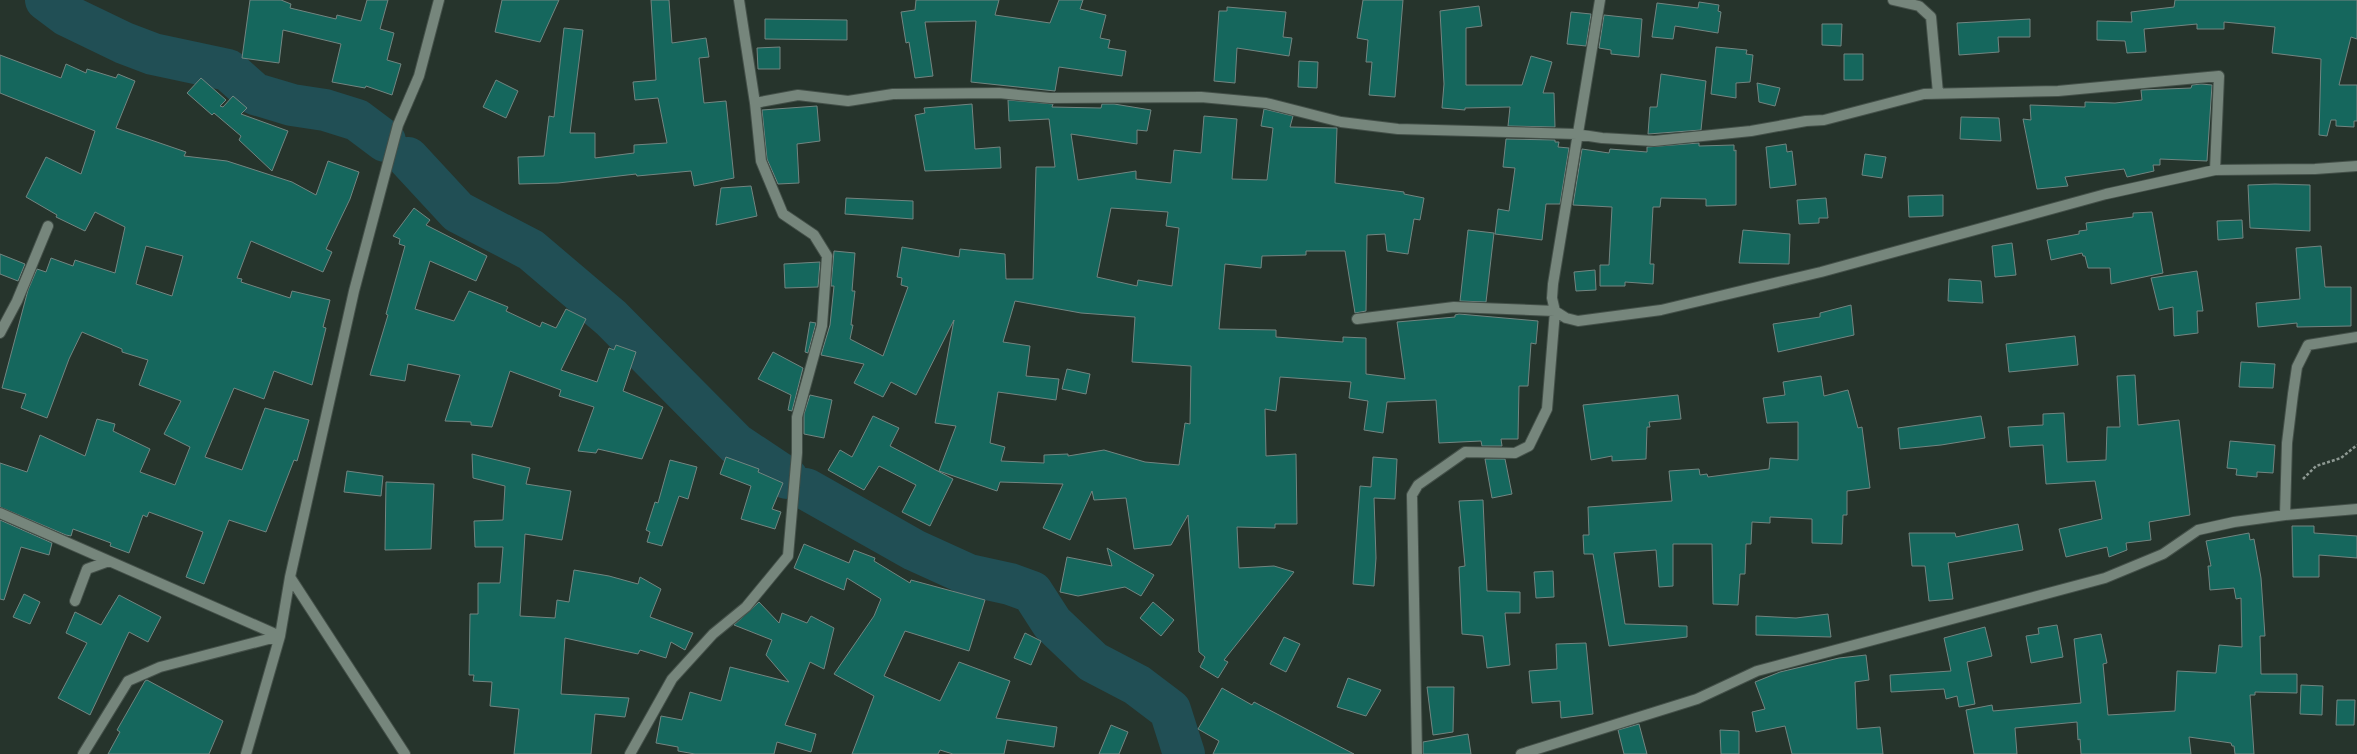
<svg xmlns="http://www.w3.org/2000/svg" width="2357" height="754" viewBox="0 0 2357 754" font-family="Poppins,sans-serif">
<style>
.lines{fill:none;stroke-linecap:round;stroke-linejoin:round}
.river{stroke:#214f55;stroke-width:42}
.building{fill:#15675d;stroke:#728581;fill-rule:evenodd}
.minor-casing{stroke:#445049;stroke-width:12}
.path{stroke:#8d9892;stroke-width:2.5;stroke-dasharray:3 2;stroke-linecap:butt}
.minor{stroke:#76867c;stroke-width:10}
</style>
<rect width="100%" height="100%" fill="#26342c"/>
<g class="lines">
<!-- river -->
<path class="river" d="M46,0l20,15 58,28 29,11 75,16 27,24 37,11 33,5 32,10 28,21
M408,158l50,54 73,38 80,68 125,126 51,34
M806,489l108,61 55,25 41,9 22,8 20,31 41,39 44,23 33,25 14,44"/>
</g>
<!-- building -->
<path class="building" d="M250,0h31l10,4 -1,4 46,11 1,-4 24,6 6,-21h21l-8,29 14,4 -7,27 14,4 -9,31 -26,-9 -1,2 -33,-6 9,-38 -58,-14 -4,33 -37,-5z
M502,0h57l-19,42 -45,-10z
M651,0h18l3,43 34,-5 3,19 -10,1 5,45 22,-2 8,77 -40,8 -3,-15 -54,5 -1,-2 -78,9 -39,1 -1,-27 26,-1 5,-40 5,1 10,-89 19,2 -13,103h25v25l39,-5v-8l33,-2 -9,-45 -23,2 -2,-18 23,-2z
M916,0h83l-4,15 55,8 9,-23h24l-3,9 26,6 -6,23 10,2 -2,8 18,3 -4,25 -63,-9 -4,24 -84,-9 5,-61 -51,1 8,54 -18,2 -6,-36 -3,1 -5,-31 14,-2z
M1363,0h40l-8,97 -26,-2 3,-33h-6l2,-22 -11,-2z
M2175,0h182v39l-6,-2 -12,48h18v36h-3v6l-18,-1v-6h-5l-4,16 -8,-1 2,-76 -49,-6 3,-26 -51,-5v7h-27v-5l-53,5 2,23 -19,1 -2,-12 -28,-1v-19l35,1 -1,-10 43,-5z
M1699,2l20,3 -1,6 3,1 -3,21 -43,-7 -2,13 -21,-2 5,-34 41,5z
M1479,6l3,20 -16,2v57h56l9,-29 21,6 -9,31h11l1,34 -47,-1 2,-19 -45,1v2l-23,-2 2,-24 -4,-73z
M1227,7l59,5 -3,25 9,1 -3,18 -52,-8 -2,35 -21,-2 5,-70h8z
M1571,12l20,2 -5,32 -19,-2z
M1604,15l38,4 -3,38 -28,-3v-4l-12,-2z
M765,19l82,1v20l-82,-1z
M2030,19v18h-32l1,15 -40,3 -2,-32z
M1822,24h20l-1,22 -19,-1z
M780,47v22h-22l-1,-21z
M1716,47l31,3 -1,4 7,1 -3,27 -14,1v15l-25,-4z
M1844,54h19v26h-19z
M0,55l61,23 5,-14 20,9 1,-4 29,9 2,-4 17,7 -19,47 70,24 -2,4 43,5 65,21 24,13 12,-34 31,11 -9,27 -24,50 6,3 -9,20 -72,-31 -14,37 5,1 -1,3 49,16 2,-7 38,9 -7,27 3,1 -14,57 -38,-14 -10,28 -30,-11 -29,69 37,13 23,-62 44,12 -12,41 -3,-1 -28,72 -37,-12 -25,64 -18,-7 17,-45 -54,-20 -2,5 -4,-2 -14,38 -19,-7 1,-3 -38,-14 -2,7 -5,-1 -66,-28v-44l27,9 13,-37 45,21 12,-37 18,5 -2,7 37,18 -10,23 35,13 15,-38 -26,-13 17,-33 -42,-16 9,-25 -26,-8v-3l-40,-17 -13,27 -22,59 -26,-10 5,-14 -24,-6 26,-98 9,-21 9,3 5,-14 22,8 2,-6 40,13 10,-46 -30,-15 -10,19 -29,-14 1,-2 -31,-18 20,-40 35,17 14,-43 -95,-38zM146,246l37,10 -11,40 -36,-12z
M1299,61l19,1 -1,26 -19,-1z
M1661,74l45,7 -5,49 -53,4 2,-27h7z
M201,78l25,22 -6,6 3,1 10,-11 14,12 -6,6 47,17 -16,40 -33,-31 2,-4 -27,-23 -2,2 -25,-22z
M496,80l22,11 -12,27 -23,-11z
M1757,83l23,5 -5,18 -16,-4z
M2201,84l11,1 -5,76 -47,-2v6h-7l1,6 -27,6 -3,-8 -59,8 3,9 -31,3 -14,-70 8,1 -1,-15 55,2v-5l30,1 27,-3 -1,-10 50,-2 1,-3z
M1008,100l45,4 -1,3 49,1 1,-4h12l37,6 -4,21 -10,-1v14l-66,-10 7,46 58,-9v8l35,4 3,-33 27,3 3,-37 33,3 -5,60 35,1 6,-52 -12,-2 3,-17 29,7 -3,11 47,1 -2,55 69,9v2l20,4 -4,22 -6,-1 -6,35 -21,-3 -2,-17 -18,1 -1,76 -11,2 -10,-62h-39v4l-44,1 -1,12 -36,-4 -6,65 57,1v7l67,5v-5l23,1v36l39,5 -8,-57 58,-5v-2l4,-1 79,7 -2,23 -5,-1 -3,43h-9l-1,53h-17l1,7h-20l-1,-5 -42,2 -3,-43 -49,2 -4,31 -19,-3 4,-29 -19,-3 2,-16 -71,-5 -4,34 -11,-2 1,47 30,-2 1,70h-22v4l-38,-1 2,41 35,-2 20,6 -70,88 4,2 -10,16 -18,-11 5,-10 -6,-5 -11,-137 -17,30 -37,4 -8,-51 -32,2 -2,-9 -22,49 -27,-12 20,-44 -63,-2 -3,9 -58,-20 17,-45 -21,-3 19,-103 -38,75 -25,-13 -8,15 -29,-14 10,-19 -43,-9 9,-30 4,-39h-3l3,-35 21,2 -3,38h3l-4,34h2l-3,14 33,17 25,-69 -7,-2 1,-7 -5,-1 5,-30 57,10 1,-8 45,5 1,25h27l3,-112h19l-6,-48 -40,2zM1111,208l57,4 -2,14 13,2 -7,58 -34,-6 -1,6 -40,-9zM1015,301l66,12 54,4 -3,45 59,4 -1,58 -5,-1 -6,42 -34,-3 -41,-12 -36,6v-2l-24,1v8l-43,-2 4,-14 -15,-4 8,-51 58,8 3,-21 -33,-3 4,-30 -27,-4z
M972,104l3,45 25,-2 1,21 -76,3 -10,-56 10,-2 -1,-5z
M817,106l3,35 -23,3 2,39 -21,1 -11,-25 -5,-49z
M1961,117l38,1 2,23 -41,-2z
M1506,139l49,1v2h4l-1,5 11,1 -9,56h-14l-4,36 -47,-6 3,-25 11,2 6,-43 -12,-1z
M1699,143v3l35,-1v6l2,-1v55l-30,1v-7l-45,-1 -1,9h-7l-3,57h4l-1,20 -28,-2v4h-25v-21h9l3,-58 -39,-2 9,-56 27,4 1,-4 37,3v-5z
M1786,144l1,8 5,-1 4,34 -26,3 -4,-41z
M1865,154l21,3 -4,21 -20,-3z
M2275,184l35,1v46l-60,-3 -2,-43z
M751,186l6,30 -41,9 5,-37z
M1943,195v21l-34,1 -1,-21z
M846,198l67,3v18l-68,-5z
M1826,198l2,20h-9v5l-20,1 -2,-24z
M414,208l16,12 -4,5 61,31 -11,25 -46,-20 -15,48 39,12 15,-30 39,16 -2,4 34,16 2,-5 14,6 10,-19 20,10 -25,51 36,12 12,-34 5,2 2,-5 20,7 -13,39 40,16 -21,52 -44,-10 -2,4 -18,-2 16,-44 -35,-11 2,-6 -51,-19 -18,56 -21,-2v-3l-26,-1 15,-46 -52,-11 -3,17 -35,-6 18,-60 -2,-1 19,-68 -6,-2 1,-5 -7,-3z
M2152,212l11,61 -52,11 -1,-16h-22l-3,-12h-2l-1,-3 -31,7 -4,-20 32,-6v-3l8,-1 -1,-7 47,-6v-4z
M2242,220l1,18 -25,2 -1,-19z
M1468,230l26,3 -8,69 -26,-1z
M1743,230l47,4 -1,30 -50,-1z
M2012,243l4,32 -21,2 -3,-31z
M2321,246l4,41h26v39l-54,1v-4l-39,4 -2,-24 44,-4 -4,-51z
M0,254l25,10 -7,17 -18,-7z
M820,262l-2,25 -33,1 -1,-24z
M1595,270l1,20 -20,1 -2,-19z
M2197,271l6,40h-6l1,22 -24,3 -1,-29 -14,3 -8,-32z
M1949,279l32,2 2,22 -35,-2z
M1851,305l3,30 -76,17 -5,-28 47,-7v-4z
M810,322l6,1 -8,30 -3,-1z
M2075,336l3,29 -69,7 -3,-28z
M773,352l30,16 -11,43 -4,-1 3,-15 -33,-16z
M2241,362l34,2 -2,24 -34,-1z
M1067,369l23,5 -4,20 -24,-5z
M2135,375l3,50 41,-5 11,95 -41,7 2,18 -25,3 1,7 -18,7 -2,-10 -41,10 -7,-28 43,-10 -7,-38 -49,3 -3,-39 -33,2 -2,-20 35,-2v-11l21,-1 3,49 39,-2 1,-33h13l-3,-51z
M1821,376l3,20 24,-6 10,38 4,-1 8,61 -23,3v24h-4l-1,29 -30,-1v-24l-42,-2v6l-18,-1 -1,22h-5l-1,30h-5l-2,31 -25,-1 -1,-60h-39v42l-14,1 -3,-37 -42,3 11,71 62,2v11l-78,9 -16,-92h-9l-1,-19h6l-1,-28 84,-6 -3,-30 30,-2 1,6 7,-1 1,3 61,-8 1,-11 28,2v-38l-31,1 -4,-25 22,-3 -2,-13z
M810,395l22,5 -8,38 -20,-4v-20z
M1678,395l3,24 -32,3 1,5h-3l-1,32 -34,2v-5l-21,4 -8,-55z
M873,416l26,12 -9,18 63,33 -23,47 -28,-14 14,-27 -37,-19 -15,24 -36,-20 12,-20 12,7z
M1981,416l4,22 -44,7 -41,4 -2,-21z
M2230,441l45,4 -2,28 -16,-1v5l-21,-2 1,-6 -10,-1z
M472,454l58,14 -4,16 45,7 -9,49 -37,-6 -5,82 35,2 2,-18 12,2 5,-32 35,6 29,8 2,-7 21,12 -11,28 43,16 -8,17 -14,-8 -5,16 -26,-8 -2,4 -73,-16 -4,56 68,4 -4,19 -30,-3 -4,40h-77l5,-45 -29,-3 2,-24 -19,-1 1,-6h-5l1,-61h8v-31h22l3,-36h-28l-1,-26 29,-1 2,-34 -32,-8z
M726,457l33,12 -1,3 25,11 -11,26 9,3 -6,17 -34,-10 10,-33 -31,-12z
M1373,457l24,2 -2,40 -21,-1 2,60 -2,28 -21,-2 7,-98 11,1z
M1485,459h20l7,35 -20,4z
M670,460l27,7 -9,32 -9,-3 -17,50 -15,-4 3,-10 -4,-2 9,-28 3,1z
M347,471l36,5 -2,20 -37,-4z
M386,482l48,2 -3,65 -46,1z
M1483,500l4,91 33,1v21h-15l5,52 -23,3 -4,-32 -21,-2 -3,-67 6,-1 -6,-65z
M0,520l52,23 -3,12 -28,-8 -17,53 -4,-1z
M2018,524l5,26 -75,13 5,36 -24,2 -4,-35h-13l-3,-33h46l1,4z
M2292,526h22v7l43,3v22l-38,-3v22h-26z
M2249,533l1,7 4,-1 7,39 4,58h-5l1,38h36v19l-42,-1v3h-5l4,59h-19l-1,-8h-2l-1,-3 -42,-6 2,17h-110l-1,-15 -2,1 -1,-18 -62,6 2,26h-43l-8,-44 26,-5 1,6 88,-8 -7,-64 27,-5 6,29 -4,1 5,51 67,-4 2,-40 39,2 3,-28 23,2 -1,-49 -5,1 -2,-11 -24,2 -2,-24h3l-5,-25z
M804,544l45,19 5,-13 21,8 -1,3 36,22 1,-3 74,20 -16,51 -64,-20 -21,45 56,25 19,-39 51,19 -14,37 61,9 -3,20 -47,-7 -3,14h-51l-13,-4 -2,4h-86l22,-58 -40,-22 40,-58 7,-17 -34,-21 -3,12 -50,-22z
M1107,548l47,27 -13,21 -16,-9 -47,9 -18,-4 7,-35 45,9z
M1553,571l1,26 -18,1 -2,-26z
M24,594l16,8 -10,22 -17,-7z
M119,595l42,22 -13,25 -19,-10 -39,83 -32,-17 29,-55 -21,-10 9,-21 26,13z
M759,602l20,21 3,-10 25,10 4,-7 23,12 -10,41 -14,-7 -25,63 31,9 -5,18 -34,-10 -3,12h-79l-17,-3v-4l-22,-4 5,-27 21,4 8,-28 31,9 9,-34 59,15 -23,-27 6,-15 -38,-15z
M1153,602l21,18 -13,16 -21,-18z
M1828,614l3,23 -75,-2v-19l40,2z
M2057,625l6,32 -32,6 -5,-27 13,-2 -1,-6z
M1985,627l7,29 -25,6 8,42 -16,3 -2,-11 -11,3 -2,-10 -53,3 -1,-17 61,-4 -7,-33z
M1025,633l16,8 -10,24 -17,-7z
M1284,637l16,7 -14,28 -16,-8z
M1586,643l7,71 -32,4 -1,-17 -28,2 -3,-32 28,-2 -1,-25z
M1866,655l3,25 -14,2 2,47 23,-2 3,27h-91l-7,-28 -29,6 -4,-20 13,-3 -10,-27 25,-10 59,-14z
M1348,678l33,12 -15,26 -29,-9z
M147,680l76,41 -14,33h-101l12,-22 -3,-2 28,-49z
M2301,685l22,1 -1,29 -22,-1z
M1427,687h27l-1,45 -20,3z
M1222,688l30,17 2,-3 100,52h-141l6,-13 -21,-12z
M2337,700h18l-1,25h-18z
M1639,724l8,30h-23l-6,-24z
M1111,725l17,7 -9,22h-20z
M1720,730l19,1v23h-18z
M1468,734l3,20h-48v-12z"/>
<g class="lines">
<defs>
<path id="minor" d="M1600,0l-47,284 -1,14 3,13 11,7 12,3 83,-11 160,-38 285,-78 109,-24 100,-1 42,-3
M1893,0l26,6 12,11 7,76
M755,103l43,-8 50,6 45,-7 106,-1 51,5 151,-1 65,6 75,19 57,7 178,5 26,4 52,3 97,-10 55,-10 18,-1 100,-26 134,-3 161,-15 -4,94
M1357,319l97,-12 101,4 -8,98 -18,37 -14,7 -50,-1 -47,33 -6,10 5,259
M0,333l17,-32 31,-75
M0,513l280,123
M2285,515l2,-72 6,-49 4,-27 11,-22 49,-8
M290,577l115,177
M75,601l12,-32 22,-8
M83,754l45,-73 32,-14 120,-31
M246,754l34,-118 10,-59 64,-286 44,-166 21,-49 20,-76
M630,754l42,-75 41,-45 33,-27 42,-51 9,-103v-36l25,-91 5,-70 -13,-21 -31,-21 -22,-53 -6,-58 -16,-103
M1521,754l176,-55 60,-28 348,-93 58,-24 35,-24 36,-8 51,-7 72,-6"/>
</defs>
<!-- minor casing -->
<use href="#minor" class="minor-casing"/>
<!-- path -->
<path class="path" d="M2303,479l13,-13 25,-8 16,-13"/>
<!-- minor -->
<use href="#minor" class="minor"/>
</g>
</svg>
